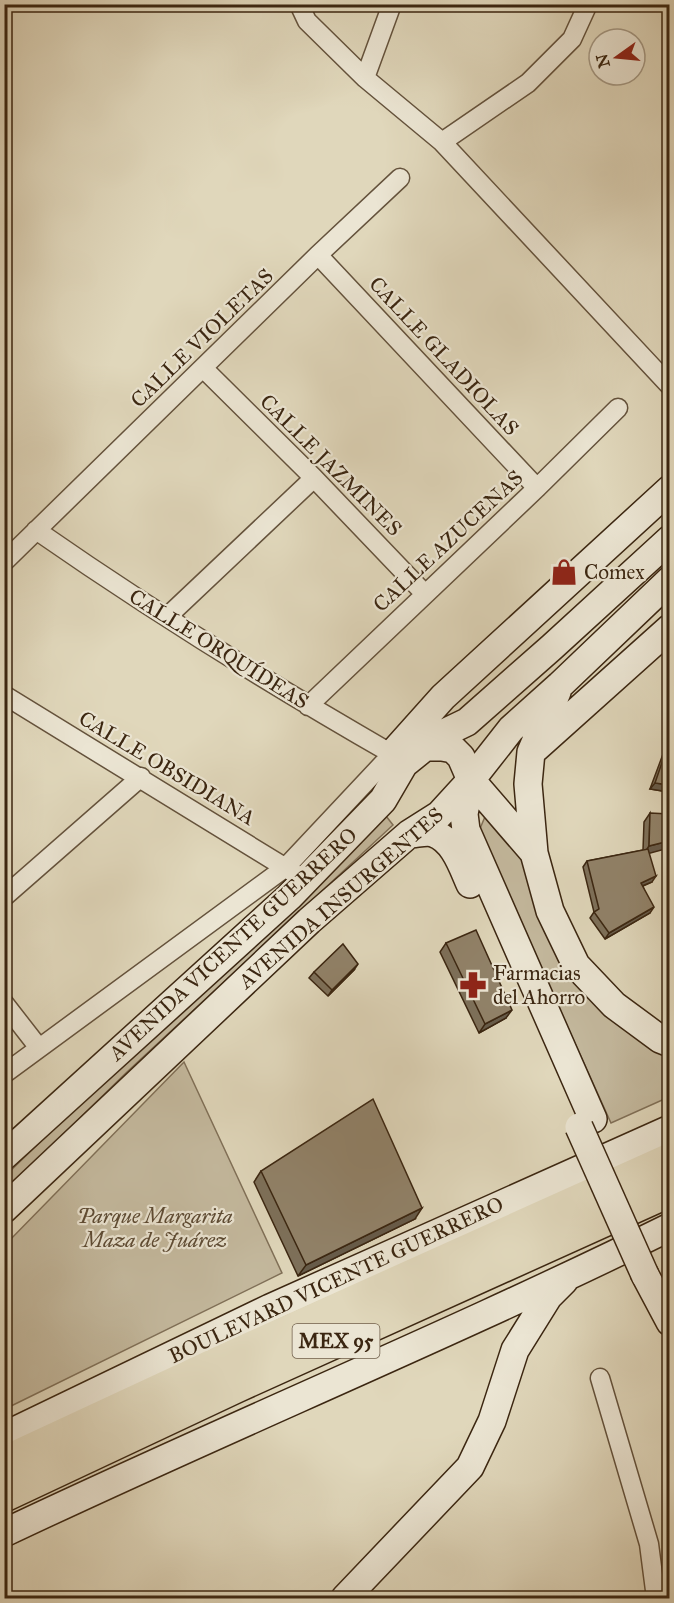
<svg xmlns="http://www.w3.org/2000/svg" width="674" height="1603" viewBox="0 0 674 1603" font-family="'IM FELL Great Primer',serif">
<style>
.green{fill:#c4b99e;stroke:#807058;stroke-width:1.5}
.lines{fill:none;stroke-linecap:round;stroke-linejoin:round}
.street-casing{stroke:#64523c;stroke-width:21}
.secondary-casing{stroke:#3b2611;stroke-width:30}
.highway-casing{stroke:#3b2611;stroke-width:36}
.street{stroke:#ebe5d3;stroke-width:18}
.secondary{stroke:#ebe5d3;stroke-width:27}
.highway{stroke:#e0d7bb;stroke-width:33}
.secondary-bridge-casing{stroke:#3b2611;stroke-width:30;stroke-linecap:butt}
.secondary-bridge{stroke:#ebe5d3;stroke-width:27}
.wall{fill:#7d705a;stroke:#3b2611;stroke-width:1.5}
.shaded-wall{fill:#665b4a;stroke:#3b2611;stroke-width:1.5}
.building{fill:#918269;stroke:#3b2611;stroke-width:1.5}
.labels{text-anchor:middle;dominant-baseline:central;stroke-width:4.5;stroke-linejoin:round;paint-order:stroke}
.shield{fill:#ebe5d3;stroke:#705f4b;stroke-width:1.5}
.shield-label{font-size:20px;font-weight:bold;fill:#3b2611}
.street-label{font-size:21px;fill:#3b2611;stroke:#ebe5d3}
.poi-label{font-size:21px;fill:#3b2611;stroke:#ebe5d3;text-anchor:start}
.park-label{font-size:21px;font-style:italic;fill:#5d4b34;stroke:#ebe5d3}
</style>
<rect width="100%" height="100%" fill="#e0d7bb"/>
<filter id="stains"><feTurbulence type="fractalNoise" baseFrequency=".00333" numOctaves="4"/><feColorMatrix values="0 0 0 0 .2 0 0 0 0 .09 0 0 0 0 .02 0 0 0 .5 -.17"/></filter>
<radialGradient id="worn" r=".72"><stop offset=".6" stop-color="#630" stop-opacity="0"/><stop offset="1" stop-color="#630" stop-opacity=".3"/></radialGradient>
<!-- green -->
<path class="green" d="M487,812l36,48 23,61 123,122v54l-58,26 -132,-292z
M386,816l7,9 -266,247 -122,119v-15l115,-111z
M184,1062l98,211 -277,136v-164z"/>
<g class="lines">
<defs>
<path id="street" d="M299,4l8,17 58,57 77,64 228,244
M365,78l27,-74
M442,142l86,-59 44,-44 16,-35
M318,255l219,233
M203,368l111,110 111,116
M4,562l314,-307 82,-77
M168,616l146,-138
M4,695l290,178
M308,706l229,-218 81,-80
M4,897l137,-120
M4,1003l35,45
M4,1074l282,-207 106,-113c-122,-70 -241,-144 -356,-224
M600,1378l49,166 7,54"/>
<path id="secondary" d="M557,692l-26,60 -3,32 6,69 16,58 26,54 38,40 46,34 10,4
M424,747h18l11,2 8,8 10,23 63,73
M536,748l134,-120
M400,761l-8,-7 51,-57 227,-208
M470,781l-6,33 2,16 127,289
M409,834c7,0 17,-3 24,-1 21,7 29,33 37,51
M4,1156l285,-259 94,-97 21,-36 36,-29 27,-13 85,-75 118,-108
M4,1209l305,-288 100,-87 30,-19 32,-35 40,-51 49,-44 110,-105
M645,1275l25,47
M4,1436l266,-128 400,-179
M4,1533c221,-105 447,-198 666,-306
M345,1598l125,-131 22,-46 23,-71 33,-53 16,-16"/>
<path id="highway" d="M4,1463l224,-104 442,-199
M4,1495l232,-109 434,-196"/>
</defs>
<!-- street casing -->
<use href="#street" class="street-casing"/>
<!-- secondary casing -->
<use href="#secondary" class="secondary-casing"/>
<!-- highway casing -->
<use href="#highway" class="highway-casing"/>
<!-- street -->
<use href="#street" class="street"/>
<!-- secondary -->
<use href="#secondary" class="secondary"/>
<!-- highway -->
<use href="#highway" class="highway"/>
<defs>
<path id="secondary-bridge" d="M579,1127l66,148"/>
</defs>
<!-- secondary-bridge casing -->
<use href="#secondary-bridge" class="secondary-bridge-casing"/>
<!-- secondary-bridge -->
<use href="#secondary-bridge" class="secondary-bridge"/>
</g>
<!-- wall -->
<path class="wall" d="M669,740v52l-19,-3 16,-43z
M650,813l-1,40 3,29 -9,4 7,27 -45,26 -15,-21 4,-6 -11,-45 4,-6 56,-11 1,-28z
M446,943l60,75 -27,15 -39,-81z
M354,970l-26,26 -19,-18 5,-6z
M261,1171l154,48 -117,57 -44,-94z"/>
<!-- shaded-wall -->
<path class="shaded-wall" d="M655,783l14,2v7l-19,-3z
M669,841v7l-26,7 6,-9z
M656,876l-4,6 -15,6 4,-5z
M654,907l-4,6 -45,26 4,-6z
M358,964l-4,6 -26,26 4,-6z
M512,1010l-6,8 -27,15 6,-9z
M422,1208l-7,11 -117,57 8,-11z"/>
<!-- building -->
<path class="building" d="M669,742v43l-14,-2z
M650,813l19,1v27l-20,5z
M648,849l8,27 -15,7 13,24 -45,26 -15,-21 5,-3 -12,-48z
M476,930l36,80 -27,14 -39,-81z
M343,944l15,20 -26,26 -18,-18z
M373,1099l49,109 -116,57 -45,-94z"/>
<!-- icons -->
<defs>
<symbol id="shop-bare" viewBox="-9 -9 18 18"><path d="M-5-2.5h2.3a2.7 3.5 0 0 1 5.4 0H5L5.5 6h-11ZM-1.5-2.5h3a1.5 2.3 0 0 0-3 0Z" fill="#8f2418" stroke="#ebe5d3" stroke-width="2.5" paint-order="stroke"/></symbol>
<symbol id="pharmacy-bare" viewBox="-9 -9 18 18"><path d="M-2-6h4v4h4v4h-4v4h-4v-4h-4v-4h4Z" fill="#8f2418" stroke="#ebe5d3" stroke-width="2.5" paint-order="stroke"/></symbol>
</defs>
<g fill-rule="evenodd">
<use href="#shop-bare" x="545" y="553" width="38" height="38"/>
<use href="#pharmacy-bare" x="454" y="966" width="38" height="38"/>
</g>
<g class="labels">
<!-- shield labels -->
<rect class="shield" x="292.5" y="1324" width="87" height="34" rx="4.5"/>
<g class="shield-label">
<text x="336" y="1341">MEX 95</text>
</g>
<!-- street labels -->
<g class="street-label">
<text transform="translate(202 338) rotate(-44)">CALLE VIOLETAS</text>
<text transform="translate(444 356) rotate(47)">CALLE GLADIOLAS</text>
<text transform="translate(331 465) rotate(45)">CALLE JAZMINES</text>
<text transform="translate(448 541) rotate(-43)">CALLE AZUCENAS</text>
<text transform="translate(219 649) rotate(32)">CALLE ORQUÍDEAS</text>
<text transform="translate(167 768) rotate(31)">CALLE OBSIDIANA</text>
<text transform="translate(341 898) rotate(-41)">AVENIDA INSURGENTES</text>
<text transform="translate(233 944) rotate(-43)">AVENIDA VICENTE GUERRERO</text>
<text transform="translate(336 1280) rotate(-25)">BOULEVARD VICENTE GUERRERO</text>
</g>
<!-- poi labels -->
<g class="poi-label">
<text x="584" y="572">Comex</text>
<text x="493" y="973">Farmacias<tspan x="493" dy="24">del Ahorro</tspan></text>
</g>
<!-- park labels -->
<g class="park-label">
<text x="155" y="1216">Parque Margarita<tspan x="155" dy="24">Maza de Juárez</tspan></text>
</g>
</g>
<!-- margin -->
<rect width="674" height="1603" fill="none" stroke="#e0d7bb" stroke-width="24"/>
<rect x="6" y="6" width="662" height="1591" fill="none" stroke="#3b2611" stroke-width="3"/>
<rect x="12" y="12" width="650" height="1579" fill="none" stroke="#3b2611" stroke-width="1.5"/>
<!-- north arrow -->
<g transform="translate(617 57) rotate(255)"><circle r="28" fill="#ebe5d3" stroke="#a59985" stroke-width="1.5"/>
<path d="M0-4.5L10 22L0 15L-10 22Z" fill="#8f2418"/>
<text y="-9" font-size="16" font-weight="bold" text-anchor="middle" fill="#3b2611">N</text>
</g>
<rect width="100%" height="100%" filter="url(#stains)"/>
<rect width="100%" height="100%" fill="url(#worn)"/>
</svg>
